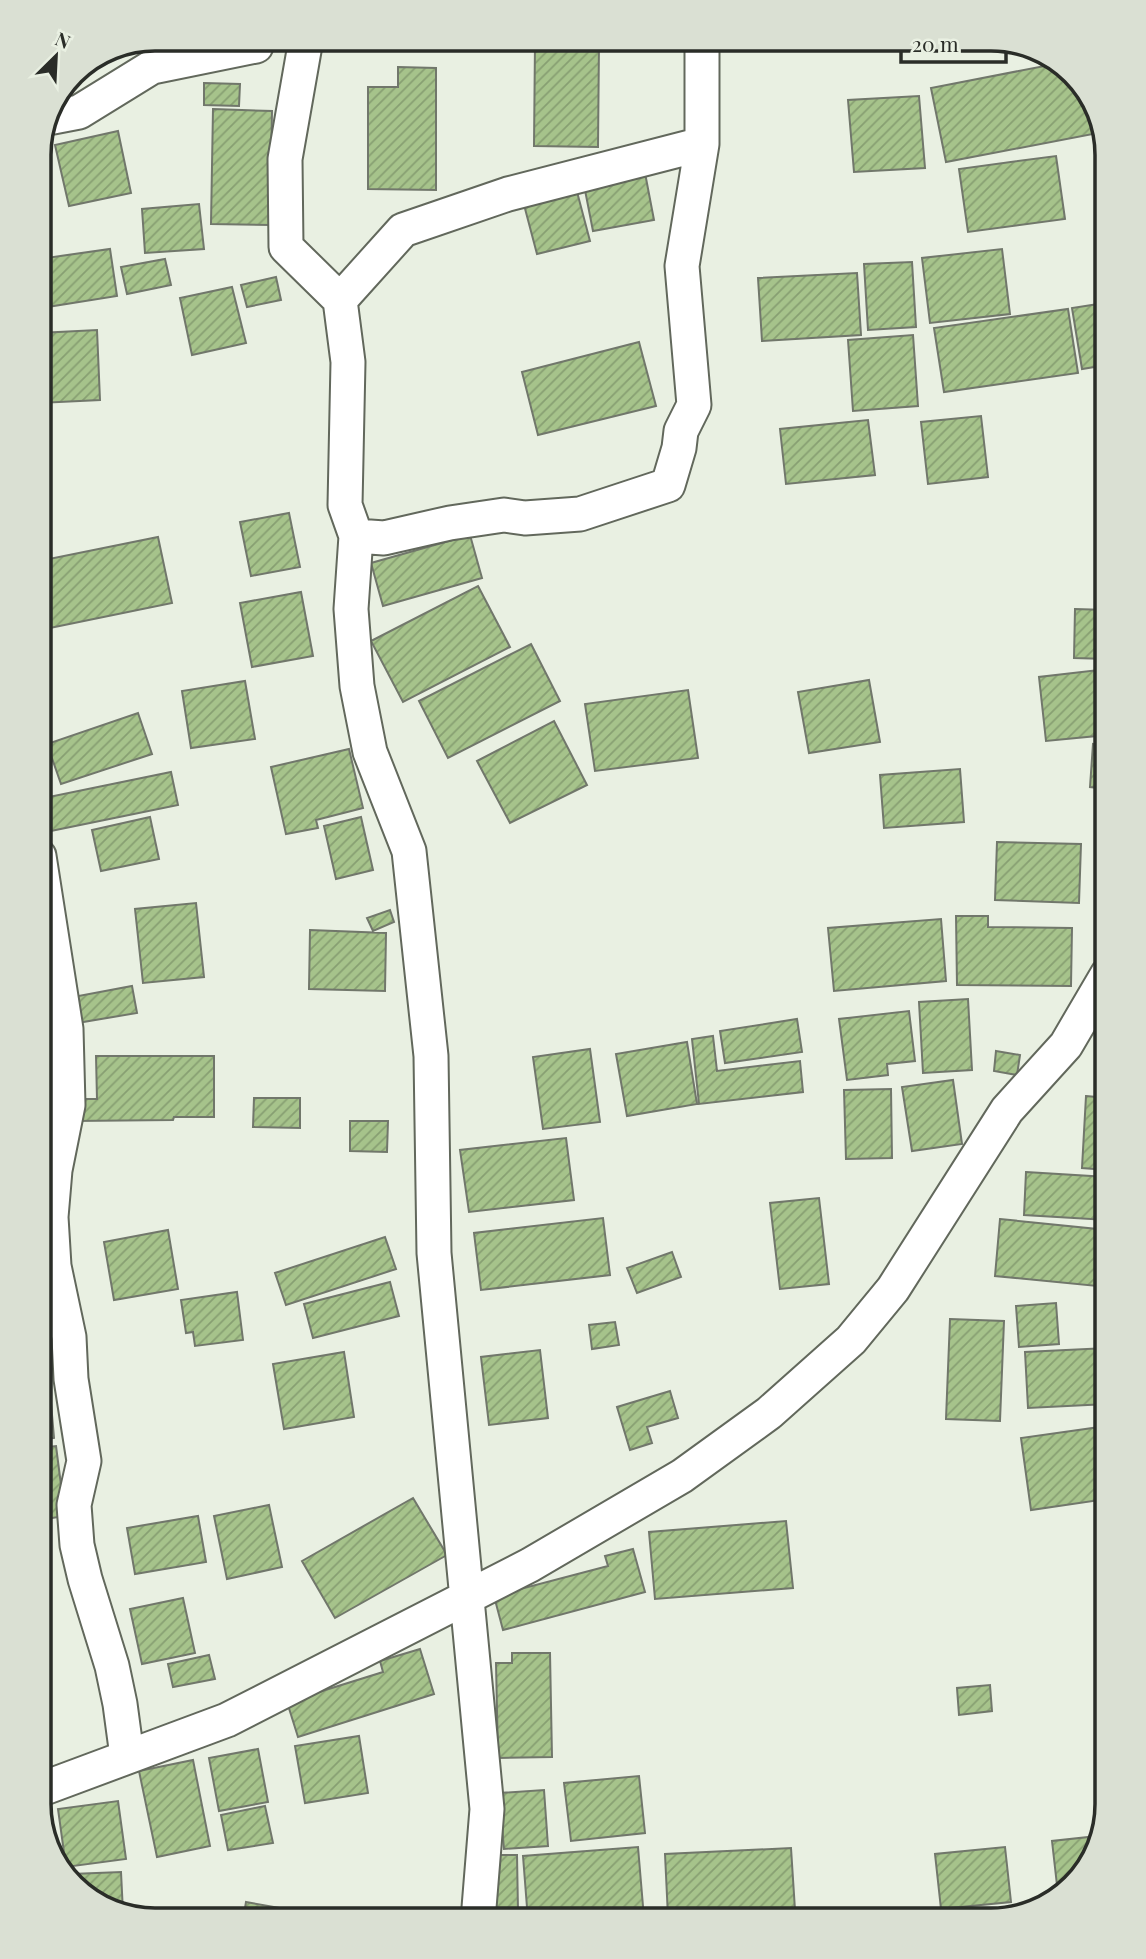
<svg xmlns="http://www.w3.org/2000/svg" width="1146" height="1959" viewBox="0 0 1146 1959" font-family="'Playfair Display',serif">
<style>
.building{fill:url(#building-hatch);stroke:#71776b;stroke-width:2}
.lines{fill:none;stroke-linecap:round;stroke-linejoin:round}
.street-casing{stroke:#62685c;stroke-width:37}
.street{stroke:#fff;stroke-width:33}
.rim{fill:none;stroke:#2a2d28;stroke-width:3.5}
</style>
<defs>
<pattern id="building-hatch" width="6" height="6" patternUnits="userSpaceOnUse" patternTransform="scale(1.75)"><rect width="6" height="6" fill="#a6c38b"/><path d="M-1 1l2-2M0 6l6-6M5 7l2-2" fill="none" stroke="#879f72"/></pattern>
</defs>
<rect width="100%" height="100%" fill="#e9f0e2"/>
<!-- building -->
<path class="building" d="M535,43h64l-1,104 -64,-1z
M1060,63l31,36 7,34 -152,29 -15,-74z
M398,67l38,1v122l-68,-1v-102h30z
M204,83l36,1 -1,22 -35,-1z
M919,96l6,72 -71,4 -6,-72z
M213,109l59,2 -2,114 -59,-1z
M118,131l13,62 -62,13 -14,-61z
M1056,156l9,63 -97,13 -9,-63z
M645,173l9,47 -61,11 -9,-46z
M576,188l14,53 -53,13 -14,-53z
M199,204l5,45 -59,4 -3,-44z
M110,249l7,47 -76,12 -2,-49z
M1002,249l8,65 -80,9 -8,-65z
M165,259l6,26 -44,9 -6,-27z
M912,262l4,65 -48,3 -4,-66z
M857,273l4,62 -99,6 -4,-63z
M276,277l5,23 -34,7 -6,-22z
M232,287l14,56 -54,12 -12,-57z
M1105,303l2,15v47l-25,4 -10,-61z
M1068,309l10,64 -134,19 -10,-64z
M97,330l3,70 -61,3v-70z
M913,335l5,71 -65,5 -5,-71z
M639,342l17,64 -118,29 -16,-63z
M981,416l7,61 -60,7 -7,-62z
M868,420l7,55 -89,9 -6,-55z
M289,513l11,54 -49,9 -11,-54z
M470,535l12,43 -99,28 -12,-43z
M158,537l14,66 -132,27 -1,-69z
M478,586l32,61 -107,55 -32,-61z
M301,592l12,64 -61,11 -12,-64z
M1075,609l32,1v49l-33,-1z
M531,644l29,57 -112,57 -29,-57z
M1107,669v66l-61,6 -7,-64z
M869,680l11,62 -71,11 -11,-61z
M245,681l10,58 -64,9 -9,-57z
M688,690l10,68 -103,13 -10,-67z
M138,713l14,41 -91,30 -14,-40z
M554,721l33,64 -77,38 -33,-62z
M1093,744l14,2v43l-17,-2z
M349,749l14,59 -47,12 2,8 -32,6 -15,-67z
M960,769l4,53 -80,6 -4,-53z
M171,772l7,33 -137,28 -2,-34z
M150,817l9,42 -58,12 -9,-41z
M361,817l12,53 -37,9 -12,-53z
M997,842l84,2 -2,59 -84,-3z
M196,903l8,74 -61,6 -8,-74z
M390,910l4,12 -21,9 -6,-13z
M956,916h32v11l84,1 -1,58 -114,-1z
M941,919l5,62 -112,10 -6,-63z
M310,930l76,3 -1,58 -76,-2z
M132,986l5,27 -60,10 -4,-26z
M968,999l4,71 -49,3 -4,-71z
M909,1011l6,50 -28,3 1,11 -41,5 -8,-61z
M797,1019l5,33 -77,11 -5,-32z
M713,1036l4,35 83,-10 3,31 -104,12 -7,-65z
M687,1042l10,62 -70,12 -11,-62z
M590,1049l10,73 -57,7 -10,-72z
M996,1051l24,4 -3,20 -23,-4z
M96,1056h118v61h-40l-1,3 -99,1v-22h23z
M953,1080l9,64 -50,7 -10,-64z
M891,1089l1,69 -46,1 -2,-69z
M1086,1096l21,2v72l-25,-2z
M254,1098h46v30l-47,-1z
M350,1121h38l-1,31 -37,-1z
M566,1138l8,62 -105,12 -9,-62z
M1026,1172l81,5v43l-83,-5z
M819,1198l10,86 -49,5 -10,-86z
M603,1218l7,57 -129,15 -7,-57z
M1000,1219l107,11v57l-112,-11z
M168,1230l10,59 -64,11 -10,-58z
M385,1237l11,32 -110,36 -11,-32z
M672,1252l9,25 -44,16 -10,-25z
M390,1282l9,34 -86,22 -9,-34z
M237,1292l6,48 -48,6 -2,-14 -7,1 -5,-33z
M1056,1303l3,41 -40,3 -3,-41z
M950,1319l54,2 -4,100 -54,-2z
M615,1322l4,23 -27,4 -3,-24z
M1107,1348v56l-79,4 -3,-56z
M540,1350l8,68 -59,7 -8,-68z
M344,1352l10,65 -70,12 -11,-65z
M49,1380l5,58 -15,2v-59z
M670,1391l8,27 -31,9 5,16 -22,7 -13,-43z
M1107,1426v73l-76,11 -10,-72z
M56,1446l9,70 -26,4v-72z
M413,1498l34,57 -112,63 -33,-57z
M269,1505l13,62 -55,12 -13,-63z
M198,1516l8,46 -71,12 -8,-46z
M786,1521l7,67 -138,11 -6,-67z
M633,1549l12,43 -142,38 -9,-34 114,-30 -3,-10z
M183,1598l12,55 -53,11 -12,-55z
M420,1649l14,45 -136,43 -11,-35 96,-30 -3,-11z
M512,1653h38l2,104 -54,1 -2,-95h16z
M209,1655l6,24 -42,8 -5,-23z
M990,1685l2,26 -33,4 -2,-27z
M359,1736l9,57 -63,10 -10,-57z
M258,1749l10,53 -49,9 -10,-53z
M193,1760l17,86 -53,11 -18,-86z
M639,1776l6,57 -74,8 -7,-58z
M544,1790l4,56 -44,3 -5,-56z
M118,1801l8,58 -60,8 -8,-58z
M265,1806l8,37 -45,7 -7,-35z
M1098,1836l-10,32 -30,26 -6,-53z
M638,1847l6,71 -116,2 -5,-64z
M1005,1847l6,55 -70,7 -6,-55z
M791,1848l4,62 -127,7 -3,-63z
M496,1855h21l1,56h-22z
M121,1872l2,40 -33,-11 -17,-20 -1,-7z
M246,1902l51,9 -2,9h-52z"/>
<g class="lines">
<defs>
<path id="street" d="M305,45l-20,114 1,88 54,53 8,62 -3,143 11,31 -5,73 6,77 13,66 39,99 22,205 3,197 53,556 -9,111
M53,117l26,-5 73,-45 104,-21
M340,300l63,-70 105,-36 194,-50
M356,536l28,2 66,-15 54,-8 21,3 55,-4 88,-29 11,-37 2,-17 13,-26 -12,-139 20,-122v-102
M39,856l27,173 2,76 -13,65 -4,47 3,49 15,71 2,42 13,82 -10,44 3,40 8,34 27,87 8,38 7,52
M39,1790l188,-70 303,-155 152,-89 87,-63 82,-73 42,-51 114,-179 59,-65 41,-70"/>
</defs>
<!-- street casing -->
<use href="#street" class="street-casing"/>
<!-- street -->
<use href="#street" class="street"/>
</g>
<!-- crop -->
<path d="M0 0H1146V1959H0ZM155 51H991A104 104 0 0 1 1095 155V1804A104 104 0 0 1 991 1908H155A104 104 0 0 1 51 1804V155A104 104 0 0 1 155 51Z" fill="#dae0d3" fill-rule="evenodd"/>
<path class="rim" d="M155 51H991A104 104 0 0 1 1095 155V1804A104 104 0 0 1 991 1908H155A104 104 0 0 1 51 1804V155A104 104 0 0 1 155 51Z"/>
<!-- north arrow -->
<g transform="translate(56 56) rotate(24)" stroke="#e9f0e2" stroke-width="5" paint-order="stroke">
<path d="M0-5L12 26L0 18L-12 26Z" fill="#2a2d28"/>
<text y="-10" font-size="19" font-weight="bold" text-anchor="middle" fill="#2a2d28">N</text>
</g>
<!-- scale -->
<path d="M901 52v10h105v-10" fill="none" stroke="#2a2d28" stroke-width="3.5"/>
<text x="912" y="52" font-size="21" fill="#2a2d28" stroke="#e9f0e2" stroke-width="5" paint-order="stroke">20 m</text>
</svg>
